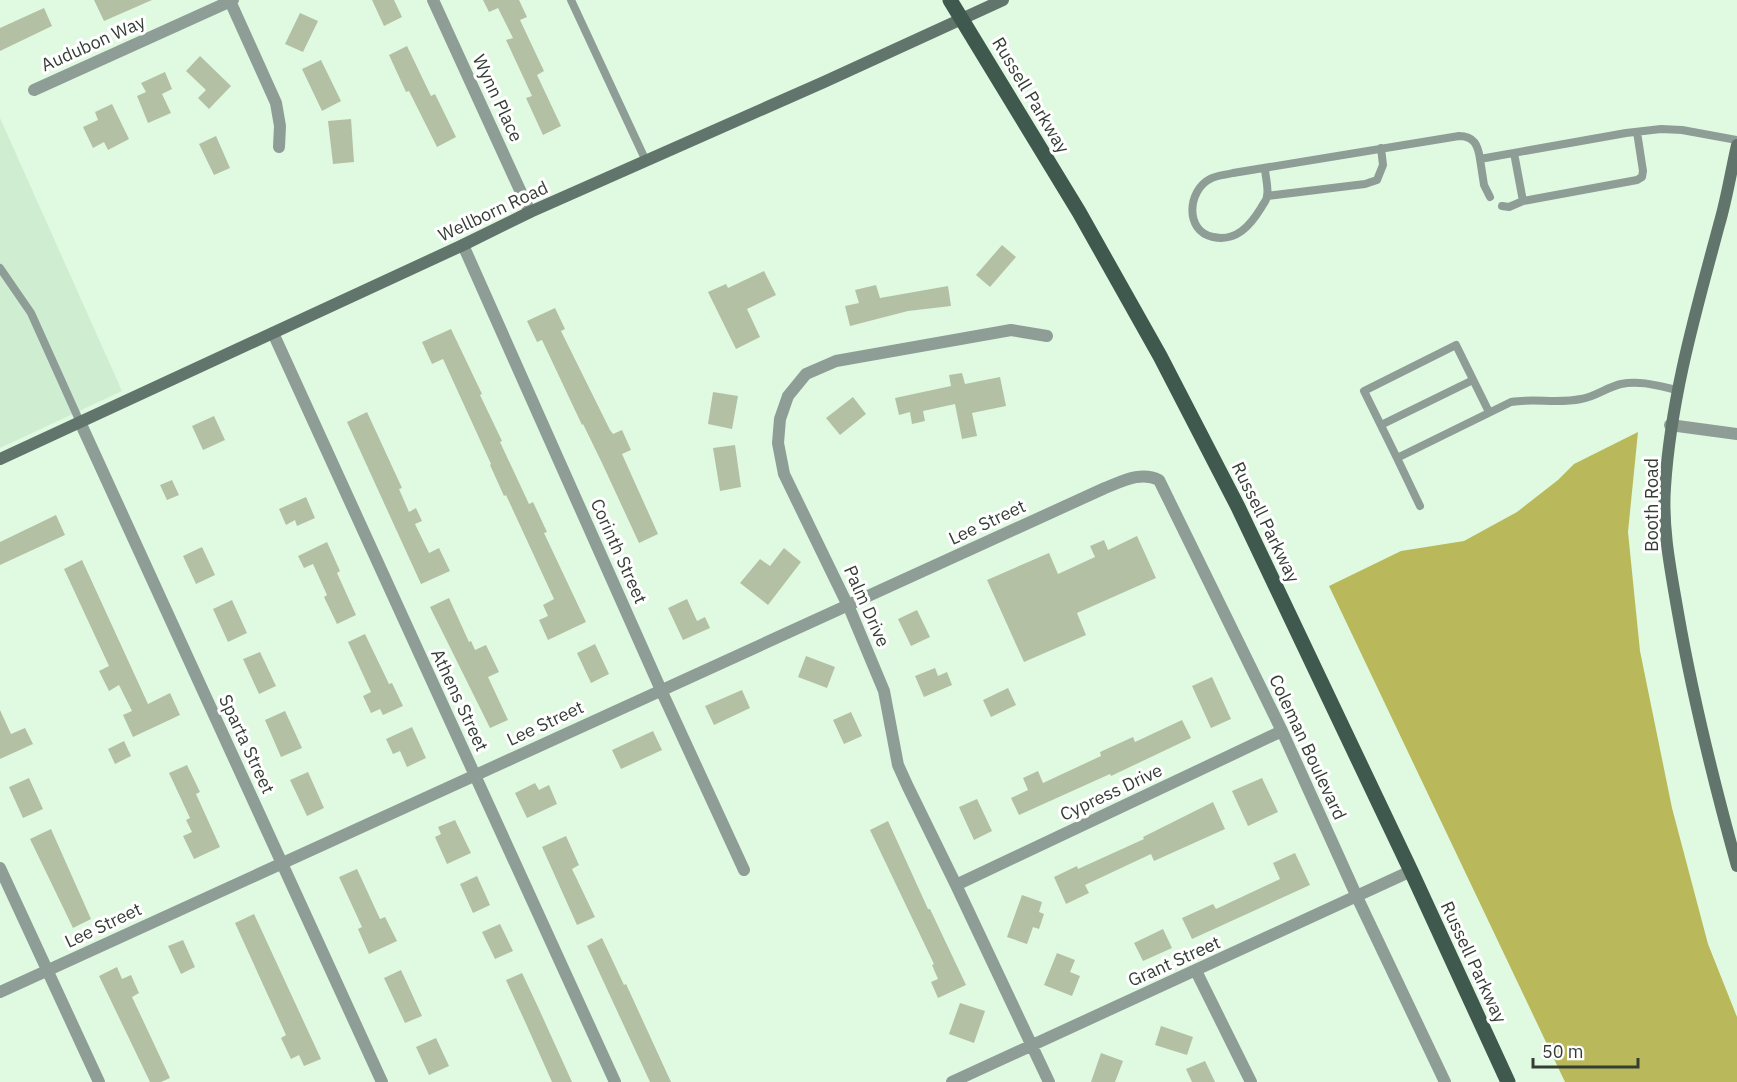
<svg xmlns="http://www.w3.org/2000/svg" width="1737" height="1082" viewBox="0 0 1737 1082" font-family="'IBM Plex Sans',sans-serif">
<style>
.built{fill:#cfeed1}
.forest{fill:#b9b95b}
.building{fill:#b3c0a4}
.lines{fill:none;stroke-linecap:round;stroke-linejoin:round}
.lane{stroke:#8f9d97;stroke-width:8}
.street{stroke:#8f9d97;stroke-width:12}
.secondary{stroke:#61756c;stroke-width:12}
.primary{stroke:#40594e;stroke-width:15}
.labels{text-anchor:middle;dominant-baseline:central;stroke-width:6;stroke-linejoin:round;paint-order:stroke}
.street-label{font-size:18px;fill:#343e35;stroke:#fff}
</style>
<rect width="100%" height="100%" fill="#e0fae2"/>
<!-- built -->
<path class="built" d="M0,118l122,273 -122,57z"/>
<!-- forest -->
<path class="forest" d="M1638,432l-10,100 12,119 32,157 36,136 29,73v65h-172l-236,-496 72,-35 63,-10 53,-29 41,-32 16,-16z"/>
<!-- building -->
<path class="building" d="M94,0h58l-48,21z
M372,0h22l8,17 -18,9z
M483,0h36l8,17 -7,3 24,51 -7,4 24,51 -18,9 -17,-37 6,-2 -26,-56 7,-2 -15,-30 -9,4z
M44,8l8,18 -52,25v-23z
M300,13l18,8 -15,31 -18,-8z
M407,46l24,50 4,-2 21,43 -19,10 -28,-56 -3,1 -17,-37z
M200,56l31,30 -22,23 -11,-11 8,-8 -20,-19z
M321,60l20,41 -19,10 -20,-42z
M165,72l7,17 -10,5 9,19 -23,10 -11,-27 9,-4 -5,-9z
M112,104l17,35 -21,11 -4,-8 -11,6 -10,-21 15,-7 -3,-8z
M351,119l3,43 -21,2 -5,-43z
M216,136l14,32 -16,7 -15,-31z
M1002,245l14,12 -26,30 -14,-12z
M764,271l12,24 -29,14 13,28 -24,12 -28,-57 18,-8 2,4z
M876,285l4,13 68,-12 3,20 -43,5 -58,15 -5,-20 14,-3 -4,-13z
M555,308l10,21 -4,2 49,99 3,4 9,-4 9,20 -9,4 36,80 -19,9 -37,-80 -19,-39 -1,1 -40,-85 -5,2 -10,-21z
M451,329l31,65 -2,1 22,46 -2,1 29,62 4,-2 14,30 -3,1 42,89 -38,18 -9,-20 9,-4 -5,-11 11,-6 -48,-104 -2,1 -14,-31 1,-1 -48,-105 -11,5 -10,-22z
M962,373l3,11 35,-7 6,29 -34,7 5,23 -15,3 -7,-35 -32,7 2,10 -13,3 -2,-12 -11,3 -4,-17 56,-12 -2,-11z
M713,392l25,4 -6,33 -24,-5z
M853,397l13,17 -26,21 -14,-17z
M367,412l35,76 -3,1 10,23 7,-4 6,13 -7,3 14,29 10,-5 11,23 -29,13 -74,-162z
M214,416l11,24 -22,10 -11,-24z
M735,445l6,42 -21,4 -7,-43z
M172,480l7,15 -12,5 -7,-15z
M306,497l9,21 -18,8 -2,-6 -9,5 -7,-16z
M56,515l9,20 -65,30v-23z
M1137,536l19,42 -79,35 9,22 -62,27 -37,-82 62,-27 9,21 37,-17 -5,-11 14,-6 4,10z
M327,542l13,29 -3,2 19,42 -19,9 -13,-27 3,-2 -14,-31 -9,4 -6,-12z
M202,547l13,28 -19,9 -13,-28z
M784,548l17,14 -33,43 -28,-22 20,-24 10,7z
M82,560l66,144 22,-11 10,22 -47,22 -10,-22 9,-4 -13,-26 -10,6 -10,-20 10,-5 -45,-97z
M449,598l20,44 2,-1 4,9 11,-5 13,27 -11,5 20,43 -18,8 -60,-121z
M687,599l10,22 8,-4 5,11 -27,12 -15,-32z
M232,600l15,33 -19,9 -15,-33z
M917,610l13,27 -19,9 -13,-27z
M365,634l24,50 3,-1 11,23 -20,9 -3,-6 -9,4 -8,-17 8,-4 -23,-50z
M595,644l14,30 -18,9 -14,-30z
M260,652l16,34 -17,8 -16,-35z
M806,656l29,11 -8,21 -29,-11z
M935,668l3,8 9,-4 5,13 -28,12 -9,-21z
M1212,677l19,42 -20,9 -19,-42z
M1008,688l8,17 -25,12 -8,-17z
M742,690l8,18 -36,17 -9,-19z
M0,710l11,24 14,-6 8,16 -33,15z
M285,711l17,37 -21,9 -16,-37z
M851,712l11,24 -18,8 -11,-24z
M1182,720l9,18 -80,38 -1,-2 -91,41 -8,-17 17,-8 -5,-12 15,-7 5,12 58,-27 -1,-4 33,-15 2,5z
M412,727l14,31 -19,9 -7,-16 -7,3 -7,-15z
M653,731l9,19 -41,19 -9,-19z
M124,741l7,15 -16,8 -7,-15z
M187,765l13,27 -4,2 24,53 -26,12 -11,-23 9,-4 -6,-12 4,-2 -21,-45z
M308,772l16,36 -17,8 -17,-36z
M29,778l14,31 -20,9 -14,-31z
M1262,778l16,34 -30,14 -16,-35z
M535,783l4,7 10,-5 8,19 -30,14 -12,-25z
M977,799l15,32 -18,9 -15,-33z
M1213,802l12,27 -71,32 -3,-7 -66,31 4,8 -23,11 -12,-27 23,-11 1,3 66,-30 -1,-2z
M455,820l16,33 -24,11 -12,-27 6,-3 -3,-7z
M888,821l40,88h2l36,76 -28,13 -7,-16 7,-3 -6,-14 2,-1 -64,-134z
M51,829l40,90 -18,9 -43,-89z
M566,836l13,29 -7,4 23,48 -18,8 -35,-78z
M1295,853l15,32 -118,54 -10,-21 31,-14 3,5 64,-30 -7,-16z
M357,869l23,50 5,-2 12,24 -28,13 -11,-25 4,-2 -23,-50z
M477,876l13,29 -17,8 -13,-29z
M1022,895l20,7 -3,10 5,2 -5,15 -6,-2 -6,17 -20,-7z
M254,914l67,145 -17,7 -5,-11 -8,4 -10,-21 5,-3 -51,-112z
M500,924l13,27 -18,8 -13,-27z
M1163,929l9,19 -29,13 -9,-18z
M602,938l22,47 2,-1 45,98h-21l-63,-136z
M183,940l12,27 -14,7 -13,-28z
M1057,953l18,7 -5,12 10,4 -8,20 -28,-11z
M117,967l5,12 9,-4 8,18 -7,4 38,81 -9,4h-11l-51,-106z
M401,970l21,46 -17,7 -21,-45z
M522,973l16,34 34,75h-20l-25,-56 -21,-46z
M960,1003l25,8 -11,32 -25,-9z
M1161,1026l32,11 -6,18 -32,-10z
M436,1038l13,28 -20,9 -13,-28z
M1101,1053l22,8 -8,21h-24z
M1205,1061l10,21h-23l-6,-13z"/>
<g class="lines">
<!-- lane -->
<path class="lane" d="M571,0l75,161
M1514,153l9,48
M1480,159l4,26 6,12
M1265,168c0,8 4,20 2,28 0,4 -4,8 -6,12 -11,18 -25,34 -48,29 -29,-6 -25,-47 -3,-58 7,-4 16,-4 23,-6l226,-37c15,0 19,9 21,23l146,-26 35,-4 21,1 55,10
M1267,196l98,-12 12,-4 6,-15 -2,-17
M1502,206l7,1 14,-6 114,-21 5,-3 1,-6 -6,-39
M0,268l31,45 49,109
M1489,412l-33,-67 -92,46 33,67 114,-56c23,-4 47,2 70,-3 14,-2 26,-12 40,-15 19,-4 38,2 56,6
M1381,425l92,-45
M1397,458l23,48"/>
<!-- street -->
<path class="street" d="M433,0l97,212
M230,1l46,102 4,23 -1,21
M34,90l199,-90
M463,245l198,445 83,180
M273,333l342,749
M1047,336l-36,-6 -175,31 -30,13 -18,22 -8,23 -2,24 6,31 67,138 33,79 14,74 10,22 48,98 93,197
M80,422l302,660
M1670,425l67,9
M0,868l99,214
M956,885l326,-154
M1196,971l55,111
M0,992l1105,-504c18,-7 36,-17 54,-8l123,251 75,166 88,185
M952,1082l459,-211"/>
<!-- secondary -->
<path class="secondary" d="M1737,145c-6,26 -10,53 -18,80 -23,86 -48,171 -54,262 -3,42 6,85 13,126 15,86 36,170 59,253
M0,459l463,-214 67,-33 294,-130 179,-82"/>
<!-- primary -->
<path class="primary" d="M950,0l129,212 81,144 78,151 173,364 97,211"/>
</g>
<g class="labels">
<!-- street labels -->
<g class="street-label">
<text transform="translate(93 43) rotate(-24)">Audubon Way</text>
<text transform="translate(1031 95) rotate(59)">Russell Parkway</text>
<text transform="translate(498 98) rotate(65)">Wynn Place</text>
<text transform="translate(493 211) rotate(-25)">Wellborn Road</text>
<text transform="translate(1651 505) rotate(-90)">Booth Road</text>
<text transform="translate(987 522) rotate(-25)">Lee Street</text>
<text transform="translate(1266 522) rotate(64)">Russell Parkway</text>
<text transform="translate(619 551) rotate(66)">Corinth Street</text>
<text transform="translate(867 606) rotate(66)">Palm Drive</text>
<text transform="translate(460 700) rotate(65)">Athens Street</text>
<text transform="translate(545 723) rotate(-25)">Lee Street</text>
<text transform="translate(247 744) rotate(65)">Sparta Street</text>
<text transform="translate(1308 747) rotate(65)">Coleman Boulevard</text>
<text transform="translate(1111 792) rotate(-25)">Cypress Drive</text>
<text transform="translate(103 925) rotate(-25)">Lee Street</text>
<text transform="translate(1174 961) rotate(-24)">Grant Street</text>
<text transform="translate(1474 962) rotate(65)">Russell Parkway</text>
</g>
</g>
<!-- scale -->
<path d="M1533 1058v9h105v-9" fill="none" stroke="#343e35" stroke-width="3"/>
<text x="1542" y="1058" font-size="18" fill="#343e35" stroke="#ffffff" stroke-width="4.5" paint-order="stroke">50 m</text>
</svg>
